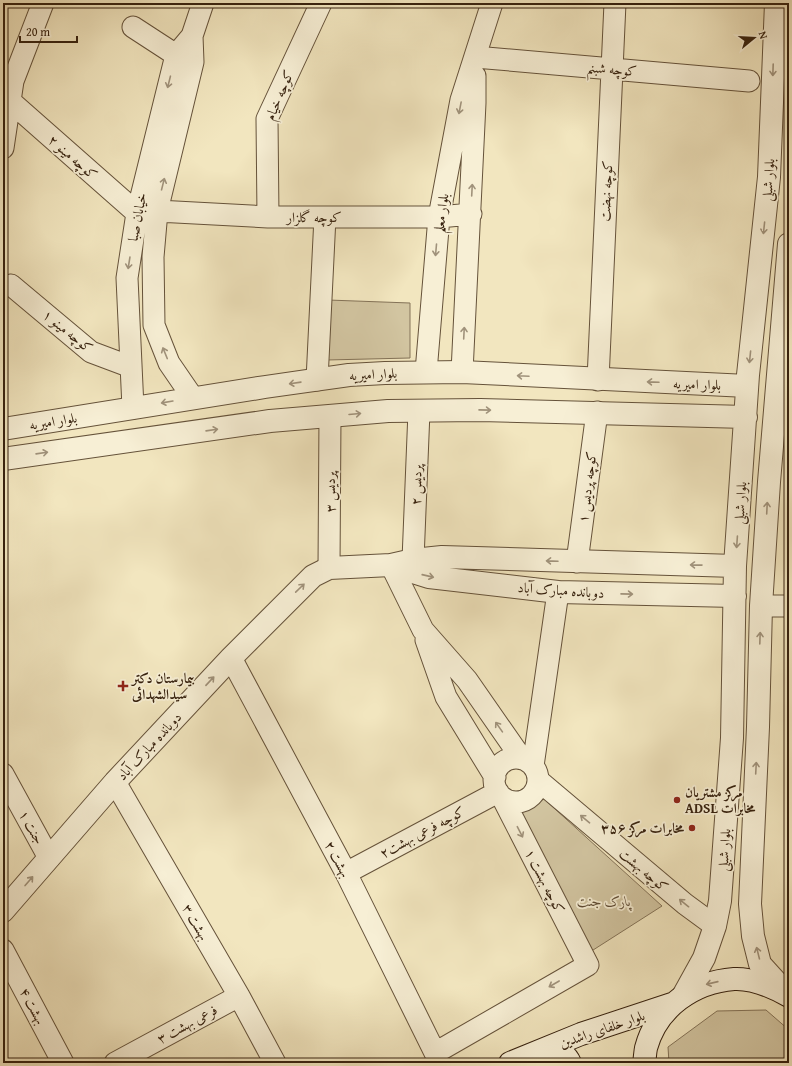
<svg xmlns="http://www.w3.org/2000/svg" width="792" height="1066" viewBox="0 0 792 1066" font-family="'Gentium Book Plus',Amiri,serif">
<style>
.green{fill:#d2c5a1;stroke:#847358}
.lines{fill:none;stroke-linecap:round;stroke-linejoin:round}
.minor-casing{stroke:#65523a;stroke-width:23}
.tertiary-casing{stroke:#65523a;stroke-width:24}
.secondary-casing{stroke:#36210e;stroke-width:24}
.minor{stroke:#f7efd5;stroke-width:21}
.tertiary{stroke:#f7efd5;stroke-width:22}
.secondary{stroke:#f7efd5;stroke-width:22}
.oneway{stroke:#a0927b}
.poi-dot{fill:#8f2418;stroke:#f7efd5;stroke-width:1.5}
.labels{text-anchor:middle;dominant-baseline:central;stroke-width:3.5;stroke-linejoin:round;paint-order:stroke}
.street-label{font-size:14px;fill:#36210e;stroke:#f7efd5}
.poi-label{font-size:14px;font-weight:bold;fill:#36210e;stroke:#f7efd5;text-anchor:start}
.park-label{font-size:14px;font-style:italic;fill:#5d4a33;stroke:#f7efd5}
</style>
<rect width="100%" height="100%" fill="#f2e6bf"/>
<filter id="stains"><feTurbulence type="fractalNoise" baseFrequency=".005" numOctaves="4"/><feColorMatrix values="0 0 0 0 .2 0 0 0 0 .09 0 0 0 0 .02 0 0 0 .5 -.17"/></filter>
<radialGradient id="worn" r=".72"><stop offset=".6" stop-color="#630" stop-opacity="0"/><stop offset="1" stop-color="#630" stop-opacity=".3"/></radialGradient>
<!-- green -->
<path class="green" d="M328,300l82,3v55l-83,2z
M544,799l118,107 -72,46 -71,-140z
M766,1010l23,20v33h-120l-1,-16 49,-36z"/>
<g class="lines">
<defs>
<path id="minor" d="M133,27l43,28
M475,57l274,24
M10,101l127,112
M3,148l10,-67 30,-78
M157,211l111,6h171l32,-3
M268,217l-1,-98 54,-116
M11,285l80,67 40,15
M426,372l13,-155 22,-117 31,-97
M462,372l13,-269v-27
M317,380l8,-163
M598,380l17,-377
M193,398l-24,-35 -15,-38 -1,-68 4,-46 36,-149 -1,-26 11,-33
M133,408l-6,-130 10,-65 39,-158 16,-19
M413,560l6,-149
M577,562l20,-150
M391,565l32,65 44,50 55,79
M329,568l1,-152
M761,606h28
M426,640l20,57 49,80
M231,658l115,215 94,190
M494 780a22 22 0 1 1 44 0a22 22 0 1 1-44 0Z
M533,766l25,-174
M3,774l46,84
M538,780l147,124 30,22
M115,782l124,214 36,67
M346,873l152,-81
M3,950l60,113
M435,1053l153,-88 -86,-168
M115,1063l124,-67"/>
<path id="tertiary" d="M3,429l262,-42 84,-12 36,-2 77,-1 285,14
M3,459l267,-38 118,-10 92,-1 266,7
M394,566l35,11 129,15 177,4
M3,911l112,-129 116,-124 82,-82 16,-8 62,-3 22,-5 29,-3 293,9
M788,995l-28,-31 -7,-28 -3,-32 8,-177 3,-121 8,-124 20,-238
M683,996l21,-38 11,-32 5,-25 12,-163 3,-172 13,-191 21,-198 7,-174"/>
<path id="secondary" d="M550,1047c9,3 16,7 20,16
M510,1063l71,-29 91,-30
M644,1063c1,-5 1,-10 2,-15 11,-41 48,-66 88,-69 19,-1 39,8 55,17"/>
</defs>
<!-- minor casing -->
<use href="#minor" class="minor-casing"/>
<!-- tertiary casing -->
<use href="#tertiary" class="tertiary-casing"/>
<!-- secondary casing -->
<use href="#secondary" class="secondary-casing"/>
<!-- minor -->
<use href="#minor" class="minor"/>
<!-- tertiary -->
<use href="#tertiary" class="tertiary"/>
<!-- secondary -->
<use href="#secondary" class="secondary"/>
</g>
<!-- one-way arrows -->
<defs><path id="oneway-shaft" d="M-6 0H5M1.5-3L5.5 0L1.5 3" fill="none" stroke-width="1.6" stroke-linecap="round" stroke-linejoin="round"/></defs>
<g class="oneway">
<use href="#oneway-shaft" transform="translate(773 70) rotate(92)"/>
<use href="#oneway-shaft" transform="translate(169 82) rotate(104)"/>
<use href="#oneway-shaft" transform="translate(460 108) rotate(101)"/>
<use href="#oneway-shaft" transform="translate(163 184) rotate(-76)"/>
<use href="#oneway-shaft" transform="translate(472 190) rotate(-87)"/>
<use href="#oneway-shaft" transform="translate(764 228) rotate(96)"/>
<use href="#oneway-shaft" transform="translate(436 250) rotate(95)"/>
<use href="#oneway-shaft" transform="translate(129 263) rotate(99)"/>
<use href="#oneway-shaft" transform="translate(464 333) rotate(-87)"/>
<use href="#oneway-shaft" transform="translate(165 353) rotate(-112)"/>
<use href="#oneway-shaft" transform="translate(750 357) rotate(96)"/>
<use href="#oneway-shaft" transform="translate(523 376) rotate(-177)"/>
<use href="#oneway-shaft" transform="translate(653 382) rotate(-178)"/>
<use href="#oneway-shaft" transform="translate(295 383) rotate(172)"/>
<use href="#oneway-shaft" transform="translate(167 402) rotate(170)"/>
<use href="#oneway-shaft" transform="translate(485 410) rotate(1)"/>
<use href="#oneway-shaft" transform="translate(355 414) rotate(-5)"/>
<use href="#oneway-shaft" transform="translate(212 430) rotate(-8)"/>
<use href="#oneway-shaft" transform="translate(42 453) rotate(-8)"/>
<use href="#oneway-shaft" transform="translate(767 508) rotate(-87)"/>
<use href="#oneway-shaft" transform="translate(737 542) rotate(94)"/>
<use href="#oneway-shaft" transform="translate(552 561) rotate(-178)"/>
<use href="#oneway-shaft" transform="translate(696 565) rotate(-179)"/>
<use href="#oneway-shaft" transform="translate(428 576) rotate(13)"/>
<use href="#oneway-shaft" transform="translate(300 588) rotate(-44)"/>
<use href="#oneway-shaft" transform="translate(627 594) rotate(1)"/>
<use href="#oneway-shaft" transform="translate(760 638) rotate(-88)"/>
<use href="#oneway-shaft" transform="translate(210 681) rotate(-47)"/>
<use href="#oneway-shaft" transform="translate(499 727) rotate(-125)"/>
<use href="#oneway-shaft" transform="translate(756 768) rotate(-87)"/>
<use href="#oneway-shaft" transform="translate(585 819) rotate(-140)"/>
<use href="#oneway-shaft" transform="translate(520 832) rotate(63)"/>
<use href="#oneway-shaft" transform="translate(29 881) rotate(-49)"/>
<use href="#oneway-shaft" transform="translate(684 903) rotate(-141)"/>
<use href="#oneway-shaft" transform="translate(758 953) rotate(-104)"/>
<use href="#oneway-shaft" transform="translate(712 983) rotate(167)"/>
<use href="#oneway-shaft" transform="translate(554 984) rotate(150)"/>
</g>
<!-- markers -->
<g class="poi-dot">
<path d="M121 680h4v4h4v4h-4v4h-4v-4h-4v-4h4z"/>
<circle cx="677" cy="800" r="4"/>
<circle cx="692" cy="828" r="4"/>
</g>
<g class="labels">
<!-- street labels -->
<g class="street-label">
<text transform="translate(612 69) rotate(5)">کوچه شبنم</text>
<text transform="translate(279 95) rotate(-67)">کوچه خیام</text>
<text transform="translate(73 157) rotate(41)">کوچه مینو ۲</text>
<text transform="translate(768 180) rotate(-86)">بلوار شبلی</text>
<text transform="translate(606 191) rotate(-87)">کوچه نهضت</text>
<text transform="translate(441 213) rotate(-82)">بلوار معلم</text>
<text transform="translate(137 217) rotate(-79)">خیابان صبا</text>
<text x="314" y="217">کوچه گلزار</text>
<text transform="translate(68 331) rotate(39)">کوچه مینو ۱</text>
<text transform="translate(373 374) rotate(-3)">بلوار امیریه</text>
<text transform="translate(697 384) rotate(2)">بلوار امیریه</text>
<text transform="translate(53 421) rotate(-9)">بلوار امیریه</text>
<text transform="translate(416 485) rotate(-88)">پردیس ۲</text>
<text transform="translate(587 487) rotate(-83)">کوچه پردیس ۱</text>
<text transform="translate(330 492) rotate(-90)">پردیس ۳</text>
<text transform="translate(740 503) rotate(-86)">بلوار شبلی</text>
<text transform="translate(561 590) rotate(4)">دوبانده مبارک آباد</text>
<text transform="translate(149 746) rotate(-47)">دوبانده مبارک آباد</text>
<text transform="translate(32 827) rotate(61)">جنت ۱</text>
<text transform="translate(422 832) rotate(-28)">کوچه فرعی بهشت۲</text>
<text transform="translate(724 850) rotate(-86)">بلوار شبلی</text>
<text transform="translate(338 859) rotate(62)">بهشت ۲</text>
<text transform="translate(644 870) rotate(40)">کوچه بهشت</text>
<text transform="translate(545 881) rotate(63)">کوچه بهشت ۱</text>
<text transform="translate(196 922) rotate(60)">بهشت ۳</text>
<text transform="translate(33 1006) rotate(62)">بهشت ۴</text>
<text transform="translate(187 1024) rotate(-28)">فرعی بهشت ۳</text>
<text transform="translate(602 1029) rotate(-19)">بلوار خلفای راشدین</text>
</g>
<!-- poi labels -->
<g class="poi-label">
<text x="132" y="678">بیمارستان دکتر<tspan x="132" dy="16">سیدالشهدائی</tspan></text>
<text x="685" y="792">مرکز مشتریان<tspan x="685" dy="16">ADSL مخابرات</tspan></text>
<text x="684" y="828" text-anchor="end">مخابرات مرکز ۳۵۶</text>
</g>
<!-- park labels -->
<g class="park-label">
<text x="604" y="901">پارک جنت</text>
</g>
</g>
<!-- margin -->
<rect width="792" height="1066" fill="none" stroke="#f2e6bf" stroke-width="16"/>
<rect x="4" y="4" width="784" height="1058" fill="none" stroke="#36210e" stroke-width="2"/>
<rect x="8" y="8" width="776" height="1050" fill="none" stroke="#36210e"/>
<!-- north arrow -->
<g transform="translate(754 38) rotate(72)" stroke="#f7efd5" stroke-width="3" paint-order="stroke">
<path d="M0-3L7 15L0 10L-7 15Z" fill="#36210e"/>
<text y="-6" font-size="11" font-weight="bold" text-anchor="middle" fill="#36210e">N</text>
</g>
<!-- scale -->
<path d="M20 36v6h57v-6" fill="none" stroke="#36210e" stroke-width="2"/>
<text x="26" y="36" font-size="12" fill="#36210e" stroke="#f7efd5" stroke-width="3" paint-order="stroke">20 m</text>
<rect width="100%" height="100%" filter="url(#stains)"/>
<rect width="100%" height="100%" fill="url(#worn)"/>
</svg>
